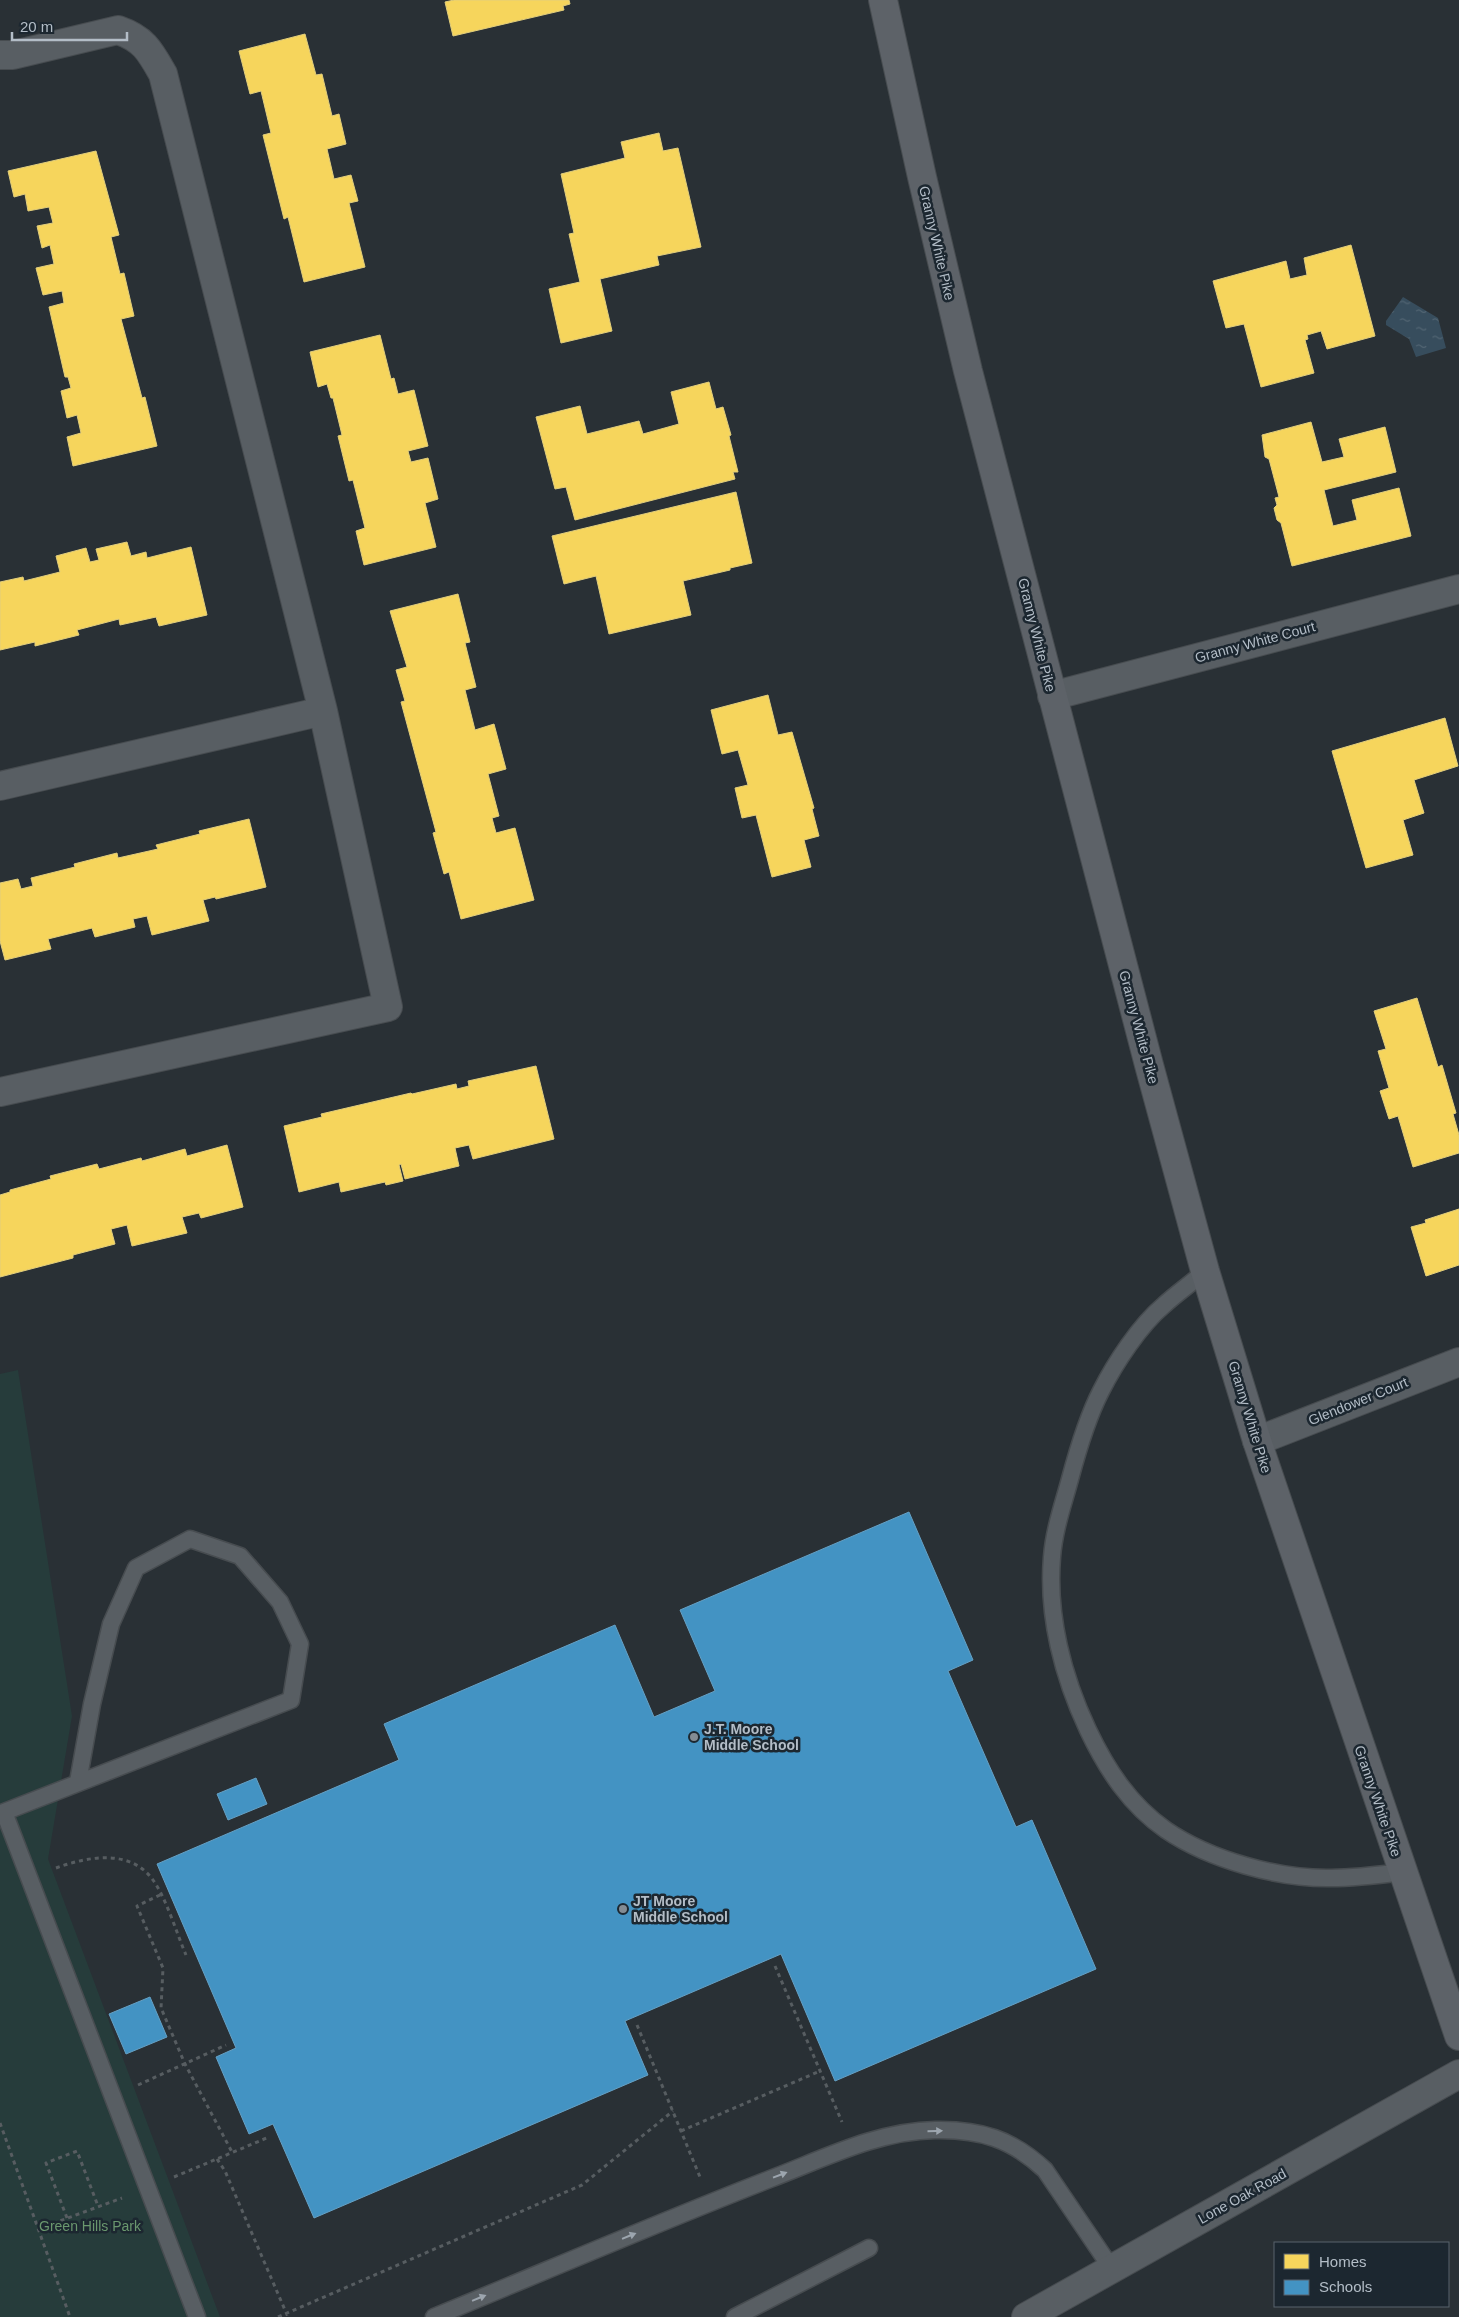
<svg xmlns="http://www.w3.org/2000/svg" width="1459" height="2317" viewBox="0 0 1459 2317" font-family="Helvetica,sans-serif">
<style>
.green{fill:#263c3b}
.water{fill:url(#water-ripples)}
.homes{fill:#f6d55c;stroke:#e2ce7c}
.schools{fill:#4393c3;stroke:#65a0c4}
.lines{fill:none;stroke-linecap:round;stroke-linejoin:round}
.service-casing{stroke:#474c50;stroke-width:19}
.minor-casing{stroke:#474c50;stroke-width:30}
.tertiary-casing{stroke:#474c50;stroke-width:30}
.secondary-casing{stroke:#474c50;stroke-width:30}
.path{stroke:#575d61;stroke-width:3;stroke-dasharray:4 4;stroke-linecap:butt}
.service{stroke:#585e63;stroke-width:16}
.minor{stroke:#585e63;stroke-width:28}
.tertiary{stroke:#585e63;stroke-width:28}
.secondary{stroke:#5d6268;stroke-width:28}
.oneway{fill:#9ca5ae}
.poi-dot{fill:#838c94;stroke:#1c2730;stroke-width:2}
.labels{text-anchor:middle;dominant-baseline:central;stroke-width:5;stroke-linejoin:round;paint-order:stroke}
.street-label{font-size:14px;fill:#b3bdc7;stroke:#1c2730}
.poi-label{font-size:14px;font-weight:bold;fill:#b3bdc7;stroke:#1c2730;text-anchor:start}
.park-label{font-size:14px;fill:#6a976e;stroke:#1c2730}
</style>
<defs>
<pattern id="water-ripples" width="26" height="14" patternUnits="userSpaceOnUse" patternTransform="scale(1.25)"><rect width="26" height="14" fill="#374d5d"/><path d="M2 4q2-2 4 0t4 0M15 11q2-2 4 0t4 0" fill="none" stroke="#526573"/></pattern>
</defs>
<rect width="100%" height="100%" fill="#293035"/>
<!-- green -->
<path class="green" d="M18,1370l54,346 -24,143 172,458h-220v-943z"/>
<!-- water -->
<path class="water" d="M1403,297l35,21 8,30 -30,9 -7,-18 -23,-14v-4z"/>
<!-- homes -->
<path class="homes" d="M454,0h115l1,4 -7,2 1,4 -111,26 -8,-34z
M305,34l11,41 6,-1 10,42 7,-2 7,30 -19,5 7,30 17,-4 7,26 -9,2 16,64 -61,15 -16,-65 -4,2 -21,-84 8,-2 -10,-42 -11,3 -11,-43z
M659,133l4,18 15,-3 23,99 -44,9 2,9 -59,14 12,52 -51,12 -12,-54 31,-7 -11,-48 5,-1 -13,-59 64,-16 -4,-16z
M96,151l23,84 -8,2 9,37 4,-1 10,43 -13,3 21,79 3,-1 12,49 -84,20 -6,-29 14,-4 -4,-18 -10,3 -6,-27 10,-3 -3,-11h-3l-16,-70 15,-4 -2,-12 -19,4 -7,-27 18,-4 -4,-19 -8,3 -5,-22 16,-3 -4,-16 -21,4 -3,-17 -11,3 -6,-26z
M1351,245l24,91 -48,13 -6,-18 -14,4 1,4 -3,1 9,33 -53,14 -17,-63 -18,4 -13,-47 73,-20 4,18 17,-4 -3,-17z
M380,335l11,44 3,-1 4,16 16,-4 14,56 -20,5 3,11 17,-4 10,41 -13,4 11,44 -72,18 -8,-34 9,-3 -12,-48 -4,1 -11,-45 4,-1 -9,-37h-2l-4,-14 -9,3 -8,-35z
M709,382l7,27 7,-2 8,28 -2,1 9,36h-5l2,7 -160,41 -9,-33 -11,2 -19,-72 44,-11 7,28 52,-13 4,13 36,-10 -8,-32z
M1311,422l11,40 22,-5 -5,-18 46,-12 11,45 -72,18 9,36 24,-6 -5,-20 47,-12 12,48 -119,30 -11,-43 -4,-3 -3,-12 3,-3 -2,-7 4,-1 -10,-38 -4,-2 -3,-22z
M736,492l16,71 -22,5v2l-47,11 8,34 -82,19 -13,-58 -32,8 -12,-48z
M127,542l4,14 15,-4 1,6 44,-11 16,68 -48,11 -3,-9 -36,8 -1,-6 -42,11 2,5 -44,11v-4l-35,8v-68l23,-5 1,4 36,-9 -4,-16 30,-8 4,14 9,-2 -3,-11z
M458,594l12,48 -5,1 11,44 -11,3 10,40 19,-6 12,45 -18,5 11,42 -7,2 4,15 19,-5 19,72 -73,19 -12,-47 -5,2 -11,-41 3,-1 -35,-130 4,-1 -9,-31 11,-3 -17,-56z
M768,695l10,40 14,-3 22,76 -2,1 7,27 -15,4 7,27 -39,10 -16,-62 -14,3 -7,-30 13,-3 -10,-35 -16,4 -11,-44z
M1445,718l13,48 -44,14 10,33 -21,7 10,35 -47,13 -34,-117z
M249,819l17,68 -50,12 -1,-2 -12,3 6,21 -57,14 -5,-19 -14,3 2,8 -40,10 -3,-9 -44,11 3,10 -46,11 -5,-19v-58l18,-4 3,10 12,-3 -2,-8 44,-11 -1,-3 43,-11 1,5 40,-9 -2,-4 44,-11 -1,-3z
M1417,998l21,69 4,-2 14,48 -3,1 6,21v18l-46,14 -15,-51 -9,3 -9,-28 9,-3 -11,-37 8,-2 -12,-38z
M536,1066l18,73 -81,20 -4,-14 -14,3 4,18 -54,13 -4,-15 -2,1 4,16 -17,4 -1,-3 -44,10 -2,-10 -40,10 -15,-66 38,-9 -1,-3 90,-21 1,1 44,-10 1,5 12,-3 -1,-5z
M227,1145l16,62 -42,11 -2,-5 -17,4 5,16 -55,13 -5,-21 -16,4 4,15 -42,11v3l-73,19v-82l10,-3v-2l41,-11 -1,-3 47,-12 2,5 42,-11 1,3 43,-12 2,7z
M1459,1209v56l-33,11 -15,-49 15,-4 -1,-3z"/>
<!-- schools -->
<path class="schools" d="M909,1512l64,148 -25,11 68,156 16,-7 64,149 -261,112 -54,-127 -156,67 23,54 -334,143 -41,-94 -24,10 -33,-77 20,-9 -79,-184 242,-104 -15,-36 231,-99 39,92 61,-26 -35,-81z
M256,1778l11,26 -39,16 -11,-26z
M150,1997l17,40 -41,17 -17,-40z"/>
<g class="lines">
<defs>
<path id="service" d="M1205,1271c-13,12 -28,22 -41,34 -24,20 -49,58 -63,86 -14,27 -23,58 -31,88 -7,26 -16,51 -18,78 -5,59 11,120 36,173 19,40 42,75 78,100 44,30 113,49 165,48 24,0 48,-3 71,-6
M78,1782l14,-78 19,-80 25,-56 54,-29 50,17 40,46 20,42 -9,56 -287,112 193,505
M434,2317c112,-46 223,-94 336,-138 53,-20 107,-48 165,-49 45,-1 77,9 110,40l67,99
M735,2317l134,-69"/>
<path id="minor" d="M0,55h13l105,-25c26,9 32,21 45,44l160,637 -323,75
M1052,696l407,-107
M0,1092l388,-85 -65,-296
M1257,1441l202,-79"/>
<path id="tertiary" d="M1026,2317l433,-243"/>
<path id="secondary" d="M883,0l39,177 46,194 181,694 56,206 52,170 202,595"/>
</defs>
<!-- service casing -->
<use href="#service" class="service-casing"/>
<!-- minor casing -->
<use href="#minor" class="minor-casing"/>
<!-- tertiary casing -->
<use href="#tertiary" class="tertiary-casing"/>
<!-- secondary casing -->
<use href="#secondary" class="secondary-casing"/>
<!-- path -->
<path class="path" d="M56,1868c33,-12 77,-20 99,15 12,18 22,51 31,72
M160,1895l-23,11 26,62 -2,40 24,56 47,88
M775,1966l67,156
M637,2025l63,152
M138,2085l88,-40
M0,2123l70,194
M681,2131l139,-60
M217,2159l8,12 63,146
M174,2177l95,-40
M67,2218l-21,-55 31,-12 21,55
M38,2229l84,-31
M278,2317l304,-132 91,-74"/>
<!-- service -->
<use href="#service" class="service"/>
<!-- minor -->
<use href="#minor" class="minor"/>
<!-- tertiary -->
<use href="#tertiary" class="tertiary"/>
<!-- secondary -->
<use href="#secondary" class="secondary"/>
</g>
<!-- one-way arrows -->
<defs><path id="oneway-solid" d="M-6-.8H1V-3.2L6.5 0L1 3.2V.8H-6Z" transform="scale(1.25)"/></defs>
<g class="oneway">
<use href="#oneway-solid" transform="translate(935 2131) rotate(-1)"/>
<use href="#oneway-solid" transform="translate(780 2175) rotate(-21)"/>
<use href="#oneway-solid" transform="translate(629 2236) rotate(-22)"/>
<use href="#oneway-solid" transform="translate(479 2298) rotate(-22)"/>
</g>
<!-- markers -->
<g class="poi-dot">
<circle cx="694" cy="1737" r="5"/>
<circle cx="623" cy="1909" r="5"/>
</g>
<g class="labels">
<!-- street labels -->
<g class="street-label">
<text transform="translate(937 243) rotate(77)">Granny White Pike</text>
<text transform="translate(1037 635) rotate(76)">Granny White Pike</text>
<text transform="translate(1255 642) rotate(-15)">Granny White Court</text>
<text transform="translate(1139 1027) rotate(75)">Granny White Pike</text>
<text transform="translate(1358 1401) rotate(-22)">Glendower Court</text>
<text transform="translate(1250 1417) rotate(73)">Granny White Pike</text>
<text transform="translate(1378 1801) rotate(71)">Granny White Pike</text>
<text transform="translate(1242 2196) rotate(-29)">Lone Oak Road</text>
</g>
<!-- poi labels -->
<g class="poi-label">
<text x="704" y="1729">J.T. Moore<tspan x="704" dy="16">Middle School</tspan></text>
<text x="633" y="1901">JT Moore<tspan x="633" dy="16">Middle School</tspan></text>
</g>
<!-- park labels -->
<g class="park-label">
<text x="90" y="2226">Green Hills Park</text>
</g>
</g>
<!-- legend -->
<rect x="1274" y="2242" width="175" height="65" fill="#1c2730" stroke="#58636c"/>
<rect x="1284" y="2254" width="25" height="15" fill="#f6d55c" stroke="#58636c"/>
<text x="1319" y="2267" font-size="15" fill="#b3bdc7">Homes</text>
<rect x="1284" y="2280" width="25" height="15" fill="#4393c3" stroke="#58636c"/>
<text x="1319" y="2292" font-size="15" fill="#b3bdc7">Schools</text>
<!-- scale -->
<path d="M12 32v8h115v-8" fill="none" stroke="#b3bdc7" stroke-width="2.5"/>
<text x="20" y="32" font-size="15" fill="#b3bdc7" stroke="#1c2730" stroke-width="4" paint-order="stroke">20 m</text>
</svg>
